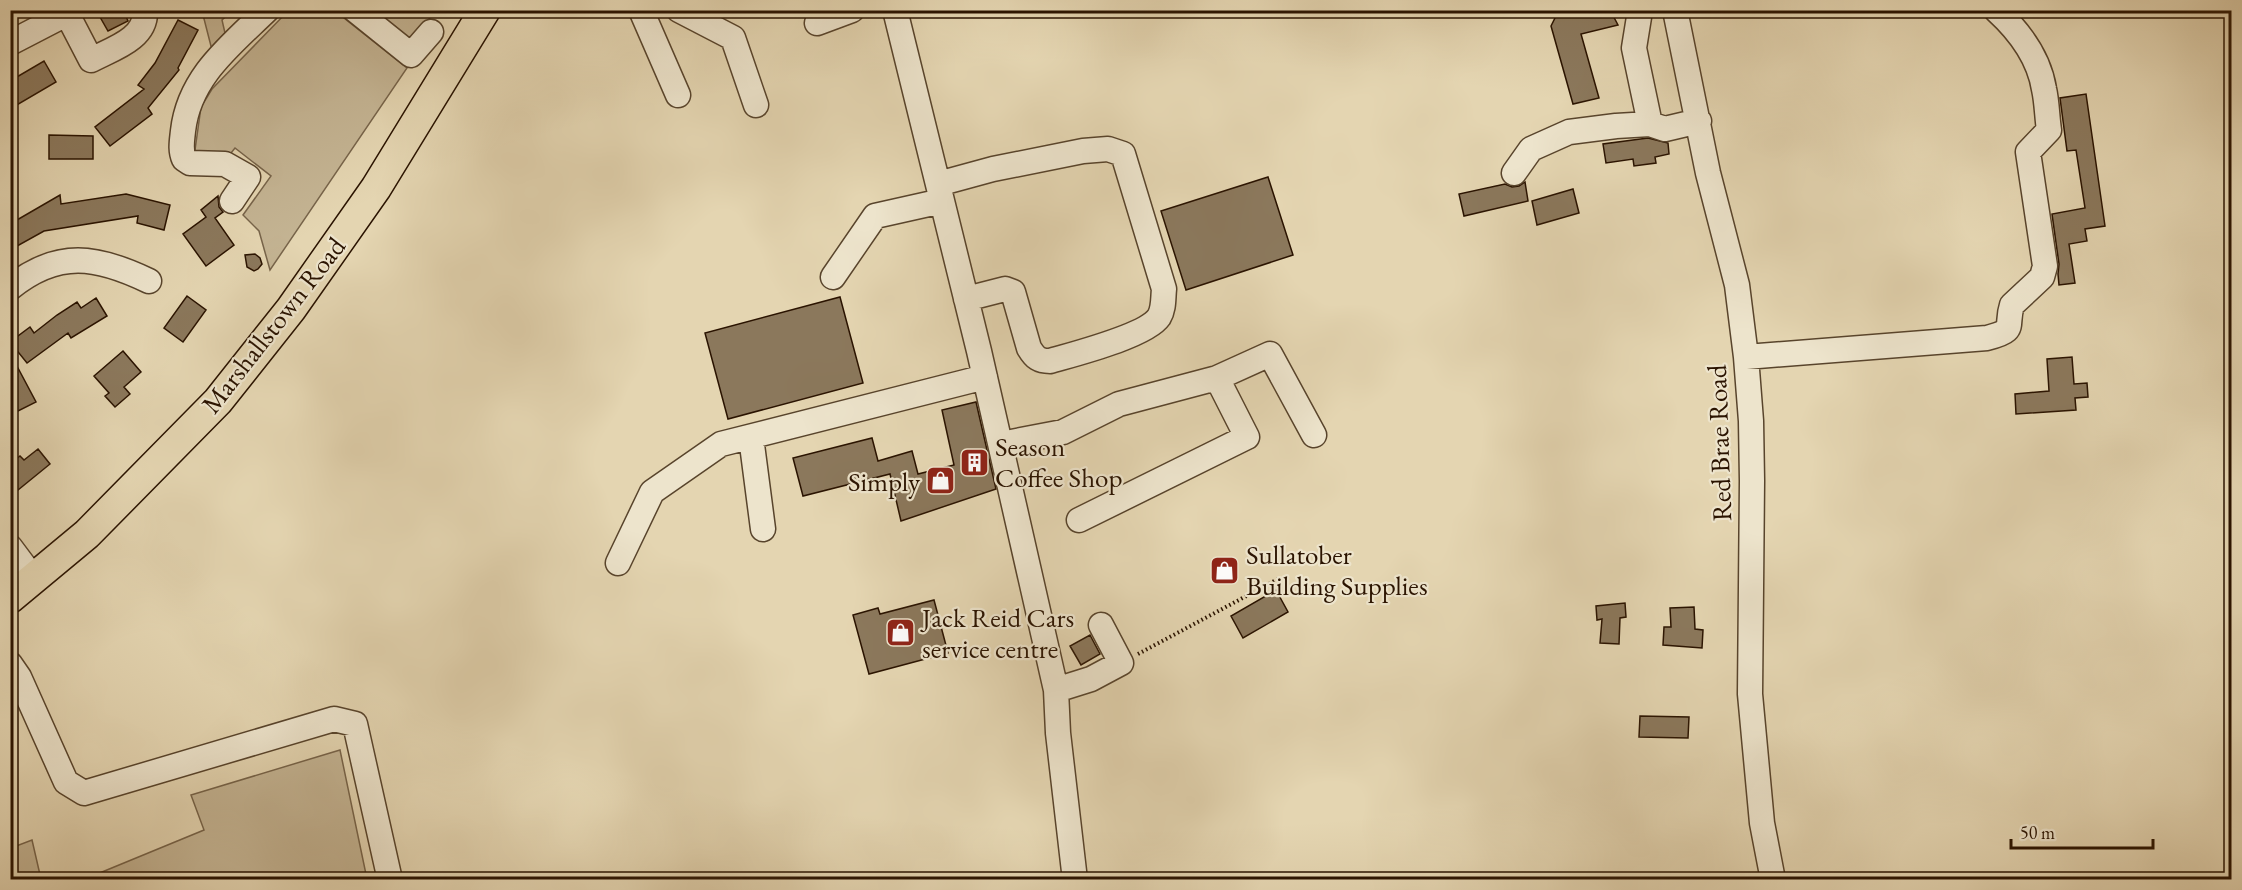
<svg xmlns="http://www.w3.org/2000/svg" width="2242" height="890" viewBox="0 0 2242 890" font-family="'EB Garamond',serif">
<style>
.green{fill:#c4b493;stroke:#77644a;stroke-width:1.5}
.building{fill:#8b785c;stroke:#2a1300;stroke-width:1.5}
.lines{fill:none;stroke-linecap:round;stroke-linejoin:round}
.minor-casing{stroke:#58442c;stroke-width:27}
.major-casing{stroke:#2a1300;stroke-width:33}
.path{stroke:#2a1300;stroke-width:4;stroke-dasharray:1.5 3;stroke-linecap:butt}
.minor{stroke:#ede4cc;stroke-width:24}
.major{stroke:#e4d5b1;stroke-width:30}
.labels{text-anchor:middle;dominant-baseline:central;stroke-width:4.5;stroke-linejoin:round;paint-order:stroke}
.street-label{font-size:27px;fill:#2a1300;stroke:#ede4cc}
.poi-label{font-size:27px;fill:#2a1300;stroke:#ede4cc;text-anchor:start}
</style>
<rect width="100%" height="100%" fill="#e4d5b1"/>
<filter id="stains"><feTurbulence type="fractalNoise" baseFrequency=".00333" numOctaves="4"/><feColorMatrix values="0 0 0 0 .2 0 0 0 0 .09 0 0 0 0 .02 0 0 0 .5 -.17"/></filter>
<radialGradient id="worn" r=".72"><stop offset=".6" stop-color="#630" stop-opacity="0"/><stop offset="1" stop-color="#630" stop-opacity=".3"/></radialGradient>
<!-- green -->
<path class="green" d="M202,11h30l-10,9 3,13 -13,17z
M288,11h47l72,57 -137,202 -11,-39 -16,-16 28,-39 -36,-28 -4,5 -32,3 -4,-6 6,-43 11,-18z
M376,11h59l-20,27h-6z
M340,750l27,129h-282l119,-49 -13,-35z
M32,840l9,39h-30v-31z"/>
<!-- building -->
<path class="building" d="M96,10h27l5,11 -20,10z
M1559,10h51l8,15 -37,9 18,64 -26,6 -22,-78z
M178,20l20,10 -20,38 1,2 -31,38 4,6 -42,32 -15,-19 49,-38 -6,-4 17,-22z
M44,61l12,21 -46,27v-28z
M2086,94l19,132 -20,3 2,12 -18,3 6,39 -16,2 -1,-11 1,-10 -7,-50 33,-6 -9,-58 -9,1 -7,-53z
M49,135l44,1v23h-44z
M1648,138l20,5 1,11 -14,3 1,6 -22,3 -1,-7 -27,4 -3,-19z
M1268,177l25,78 -107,35 -25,-79z
M1525,182l3,19 -64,15 -5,-22 46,-10 7,3 7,-1z
M1573,189l6,24 -42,12 -5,-24z
M126,194l44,11 -6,25 -27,-7 1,-7 -94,15 -34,19v-26l50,-29 1,9z
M218,196l1,11 4,5 -8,6 19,27 -28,21 -23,-32 23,-17 -5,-7z
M255,254l5,4 2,6 -4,5 -4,2 -7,-4 -2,-12z
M187,296l19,14 -23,32 -19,-14z
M840,297l23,86 -135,36 -23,-86z
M96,298l11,18 -36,22 -3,-5 -41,30 -17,-21 20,-15 4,6 23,-18 20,-13 4,6z
M123,351l18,21 -17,15 6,7 -15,13 -10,-11 4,-3 -15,-17z
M10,353l26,49 -26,13z
M2072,357l2,27 13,-1 1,14 -13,1 1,12 -60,4 -1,-20 34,-3 -2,-32z
M976,402l20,87 -95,32 -11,-47 -87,22 -10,-38 79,-20 6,23 34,-10 6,23 36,-9 -12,-55z
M38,449l12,15 -32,26 -8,-9v-17l10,-8 4,4z
M1276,590l12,22 -45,26 -12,-22z
M934,600l14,53 -79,21 -16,-59 25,-7 2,6z
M1625,603l1,14 -6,1 -1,26 -19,-1 2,-24 -5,1 -1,-14z
M1694,607l1,22 8,1 -1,18 -39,-3 1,-18h7l-1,-19z
M1090,635l10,19 -19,11 -11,-19z
M1640,716l49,1 -1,21 -49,-1z"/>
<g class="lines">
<defs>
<path id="minor" d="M65,10l26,50c21,-11 56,-21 54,-50
M355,10l56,45 20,-23
M641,10l37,85
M679,10l54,28 23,67
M895,10l84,341 77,339 2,43 17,147
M1637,10l2,7 -5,31 16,76 15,5 34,-8
M1675,10l33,163 29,112 9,72 5,64 1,60 -2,213 12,129 11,57
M817,23l35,-13
M10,43l56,-29
M1514,173l17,-24 38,-17 47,-6 34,-2
M938,184l55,-15 90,-18 25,-2 15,5 41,135c-1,9 0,20 -5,28 -13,19 -85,37 -109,44 -11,0 -15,-3 -21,-13l-16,-56 -8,-3 -39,10
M232,201l16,-24 -23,-13 -35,-1 -6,-4c-4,-9 -2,-18 -1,-28 6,-54 47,-85 84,-121
M833,277l42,-61 67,-15
M10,288c48,-39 87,-32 139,-7
M1746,357l241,-19c31,-8 18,-11 25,-33l30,-28 3,-11 -17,-114 21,-22c-2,-13 -2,-28 -5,-41 -5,-31 -25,-58 -48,-79
M1217,378l53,-24 44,81
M751,437l12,92
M1001,444l62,-12 56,-28 98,-26 30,59 -168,83
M10,547l24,32
M618,563l34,-71 69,-48 264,-67
M10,664l9,13 47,105 18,11 250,-74 21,5 35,156
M1056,690l35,-11 30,-16 -20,-38"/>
<path id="major" d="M10,598l77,-64 131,-133 73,-92 85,-121 109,-178"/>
</defs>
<!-- minor casing -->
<use href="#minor" class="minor-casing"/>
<!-- major casing -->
<use href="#major" class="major-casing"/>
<!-- path -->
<path class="path" d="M1138,654l142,-76"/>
<!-- minor -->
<use href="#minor" class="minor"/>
<!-- major -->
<use href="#major" class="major"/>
</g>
<!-- icons -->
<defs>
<symbol id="building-square" viewBox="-11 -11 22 22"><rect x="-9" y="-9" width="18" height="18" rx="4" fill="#8f2418" stroke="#ede4cc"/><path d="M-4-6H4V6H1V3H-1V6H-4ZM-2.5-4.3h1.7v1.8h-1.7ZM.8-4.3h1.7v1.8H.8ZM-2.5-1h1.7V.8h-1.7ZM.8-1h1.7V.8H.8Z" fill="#fff"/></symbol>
<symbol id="shop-square" viewBox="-11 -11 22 22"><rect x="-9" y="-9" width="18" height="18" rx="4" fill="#8f2418" stroke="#ede4cc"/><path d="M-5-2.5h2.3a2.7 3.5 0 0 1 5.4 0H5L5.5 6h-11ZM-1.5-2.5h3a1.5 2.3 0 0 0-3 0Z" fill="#fff"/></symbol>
</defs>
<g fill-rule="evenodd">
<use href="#building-square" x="958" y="446" width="33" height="33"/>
<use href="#shop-square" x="924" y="464" width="33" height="33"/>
<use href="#shop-square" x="1208" y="554" width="33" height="33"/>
<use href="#shop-square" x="884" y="616" width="33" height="33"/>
</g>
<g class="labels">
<!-- street labels -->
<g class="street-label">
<text transform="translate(273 325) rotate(-52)">Marshallstown Road</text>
<text transform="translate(1719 443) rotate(-92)">Red Brae Road</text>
</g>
<!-- poi labels -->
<g class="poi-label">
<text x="995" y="446">Season<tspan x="995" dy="31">Coffee Shop</tspan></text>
<text x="920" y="481" text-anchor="end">Simply</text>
<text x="1246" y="554">Sullatober<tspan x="1246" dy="31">Building Supplies</tspan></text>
<text x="922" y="617">Jack Reid Cars<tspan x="922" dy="31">service centre</tspan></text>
</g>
</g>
<!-- margin -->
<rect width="2242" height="890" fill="none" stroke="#e4d5b1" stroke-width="36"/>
<rect x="12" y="12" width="2218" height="866" fill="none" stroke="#2a1300" stroke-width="3"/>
<rect x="18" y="18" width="2206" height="854" fill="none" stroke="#2a1300" stroke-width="1.5"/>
<!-- scale -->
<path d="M2011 839v9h142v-9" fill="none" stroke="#2a1300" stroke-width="3"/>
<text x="2020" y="839" font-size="18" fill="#2a1300" stroke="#ede4cc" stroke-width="4.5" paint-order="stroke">50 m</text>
<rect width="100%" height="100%" filter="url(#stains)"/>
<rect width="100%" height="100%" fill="url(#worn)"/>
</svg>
